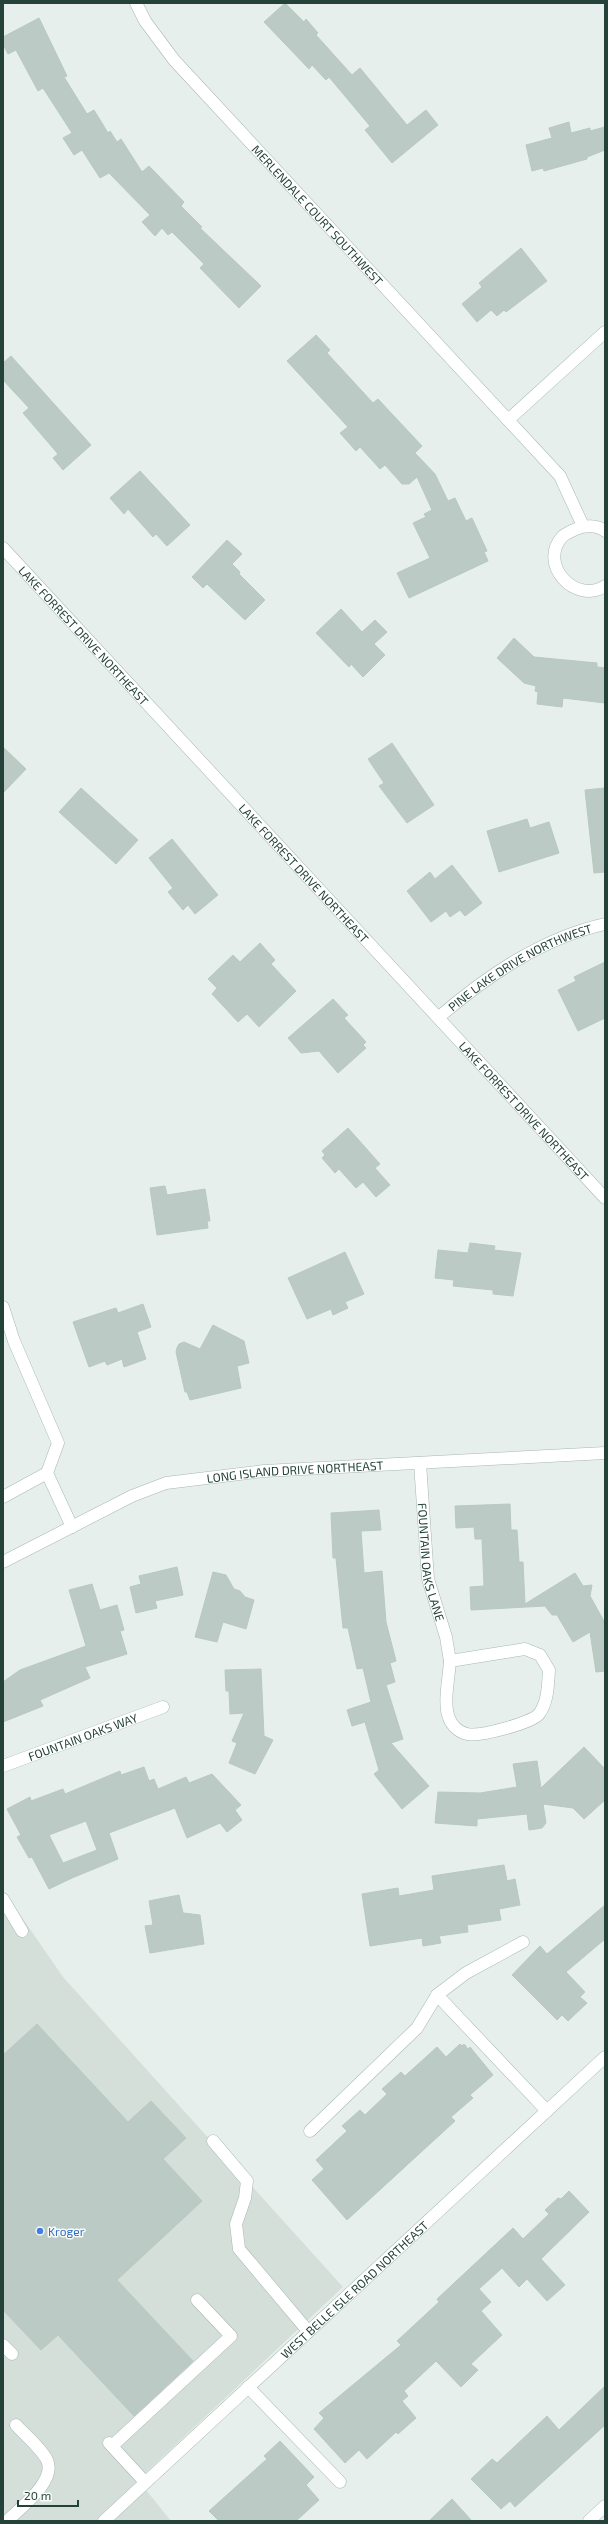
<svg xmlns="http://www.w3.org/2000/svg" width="608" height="2524" viewBox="0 0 608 2524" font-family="'Exo 2',sans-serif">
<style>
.built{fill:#d4dfda}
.building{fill:#bbcac4;stroke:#b8c9c2;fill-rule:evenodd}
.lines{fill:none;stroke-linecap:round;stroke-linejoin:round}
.minor-casing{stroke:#a8b8b2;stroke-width:13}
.minor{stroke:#fff;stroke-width:12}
.shop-dot{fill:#3f7fe0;stroke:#f7fbf9;stroke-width:1.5}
.labels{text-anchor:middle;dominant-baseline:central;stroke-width:3;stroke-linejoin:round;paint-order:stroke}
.street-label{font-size:12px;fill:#24423a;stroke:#f7fbf9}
.shop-label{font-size:12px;fill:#366cbe;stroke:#f7fbf9;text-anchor:start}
</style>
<rect width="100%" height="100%" fill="#e6efeb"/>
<!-- built -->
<path class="built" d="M3,1890l60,87 280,310 -205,193 33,41h-168z"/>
<!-- building -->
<path class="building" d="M285,3l19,19 2,-3 12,14 -2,2 36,40 8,-7 47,57 19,-15 12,15 -46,38 -27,-33 5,-4 -41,-49 -3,3 -14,-15 -3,4 -45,-47z
M39,18l28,58 -3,1 23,37 7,-4 14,23 2,-2 7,11 4,-3 21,33 7,-6 35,36 -3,4 21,21 -2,1 61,58 -22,22 -39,-40 4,-4 -32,-32 -4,3 -6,-7 -7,8 -13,-14 8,-7 -41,-42 -9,5 -18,-28 -8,5 -11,-17 9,-5 -29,-45 -5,3 -22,-41 -8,4 -5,-10v-7z
M569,122l2,11 19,-5v3l15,-4v23l-18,7v2l-43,12 -1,-3 -11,3 -6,-26 26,-7 -3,-10z
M521,248l26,33 -41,31 -2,-2 -7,6 -6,-6 -14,12 -15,-18 20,-17 -3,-4z
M316,335l14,15 -3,3 46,50 5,-4 44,47 -7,7 20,21 13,27 7,-3 11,23 6,-3 15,33 -3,1 4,9 -79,37 -12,-25 33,-15 -17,-35 13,-6 -2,-3 8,-4 -15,-33 -8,7h-7l-17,-19 -5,4 -20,-22 -4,4 -16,-18 8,-6 -61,-66z
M11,356l80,89 -28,25 -10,-12 5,-4 -35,-41 6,-5 -26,-28v-17z
M140,471l50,54 -23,21 -11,-12 -3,3 -25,-28 -4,5 -14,-16z
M227,540l15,14 -10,10 8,8 -1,2 26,26 -20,20 -38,-36 -4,4 -11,-11z
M341,609l21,23 13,-12 12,12 -13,12 11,11 -22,22 -12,-13 -2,3 -33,-34z
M514,638l20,19 63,6v4l8,1v35l-42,-5 -1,9 -25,-3 1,-12 -3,-1 1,-5 -12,-3 -27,-25z
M392,743l42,62 -27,18 -28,-37 5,-3 -16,-24z
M3,747l23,22 -23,24z
M81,788l57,52 -22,24 -57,-52z
M605,788v84l-11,1 -9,-83z
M527,819l3,9 19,-6 10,31 -60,19 -12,-41z
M172,839l46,56 -23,19 -7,-9 -5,5 -15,-18 5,-4 -24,-30z
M452,865l30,38 -17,13 -5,-6 -10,7 -4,-6 -15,11 -24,-31 23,-19 5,7z
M260,943l15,17 -4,4 25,27 -37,36 -12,-13 -9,8 -26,-28 5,-6 -9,-9 25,-24 7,7z
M605,962v56l-27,13 -20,-41 18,-9 -2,-4z
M333,999l15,16 -4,3 22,24 -3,3 3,3 -28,25 -19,-22 -18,2 -13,-15z
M348,1128l32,36 -5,4 15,17 -14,12 -13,-15 -7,6 -17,-19 -4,4 -13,-15 3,-3 -3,-4z
M165,1186l2,9 38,-6 5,32h-3l1,7 -51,7 -7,-47z
M470,1243l25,3 -1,4 27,3 -8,43 -20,-2v-4l-40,-4 1,-6 -19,-2 3,-28 30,3z
M345,1252l19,42 -19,8 3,6 -15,7 -2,-6 -24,10 -19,-41z
M143,1304l8,23 -14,5 9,27 -22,8 -2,-8 -15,6 -2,-4 -16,6 -16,-45 43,-14 2,5z
M213,1325l31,16 5,22 -12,3 4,22 -51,12 -3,-8h-2l-9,-40 1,-4 2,-4 5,-2 16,7z
M510,1504l1,26h6l2,32h4l2,42 50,-31 8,13 9,-1 -2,11 15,27v48l-9,1 -6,-40 -17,10 -16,-27h-5l-7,-9 -74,4 -1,-23 14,-1 -2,-47h-7l-1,-12 -18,1 -1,-22z
M379,1510l2,20 -20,1 3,42 18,-2 4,51 10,39 -6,2 5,19 -9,3 17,54 -12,4 38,43 -27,23 -28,-35 5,-4 -14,-48 -13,4 -5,-16 24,-8 -8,-34 -6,1 -9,-41h-5l-7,-70h-3l-2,-45z
M177,1567l6,28 -28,6 2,7 -21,5 -6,-26 11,-3 -2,-8z
M213,1572l13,3 8,14 6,2 5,6 9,3 -8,29 -23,-7 -6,20 -22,-5z
M92,1584l8,26 17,-5 7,25 -4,1 7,23 -42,13 5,11 -50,22 3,6 -40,16v-40l17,-12 66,-24 -17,-56z
M261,1669l3,67 9,4 -18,34 -26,-11 8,-20 -5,-2 12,-28 -14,1 -1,-23h-3l-1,-21z
M584,1747l21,22v31l-21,19 -11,-11 -30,-4 3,19 -4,5 -13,2 -2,-16 -50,5v7l-42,-3 3,-31 42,1 37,-6 -4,-23 24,-3 4,27z
M144,1767l5,14 5,-2 4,10 28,-12 3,6 23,-9 29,31 -6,5 7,10 -15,12 -7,-9 -33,15 -12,-30 -66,25 9,26 -46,19 -23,11 -17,-32 -3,1 -12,-21 4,-2 -14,-26 23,-12 1,4 32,-12 2,5 55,-23 1,4zM86,1821l11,29 -34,13 -14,-28z
M504,1865l3,16 8,-2 5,26 -21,4 2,11 -34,5 1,7 -29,4 2,7 -18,3 -1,-8 -52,8 -8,-52 36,-6 1,8 35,-6 -2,-14z
M179,1895l4,18 17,2 4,29 -54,9 -5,-27 8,-1 -4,-24z
M605,1905v34l-39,33 19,20 -5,5 7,6 -19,18 -6,-6 -5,5 -45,-45 28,-29 7,8z
M37,2024l91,98 23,-21 35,37 -23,21 39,42 -85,79 76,81 -59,55 -76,-81 -17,15 -38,-40v-255z
M460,2044l2,2 2,-2 4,5 2,-2 23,28 -23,20 3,3 -22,19 4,4 -108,99 -35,-40 12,-11 -8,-9 31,-29 -5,-5 18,-16 5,5 22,-21 -5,-5 19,-17 4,4 32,-29 9,10z
M569,2191l20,21 -48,47 24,26 -18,16 -20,-22 -8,8 -17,-19 -23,21 12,13 -10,9 21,24 -31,29 7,6 -17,17 -25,-26 -32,30 4,5 -6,5 14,17 -18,16 -2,-2 -29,27 -8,-9 -14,13 -31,-34 10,-11 -5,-5 82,-68 -4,-4 42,-39 -2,-3 76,-71 10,11 26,-25 -4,-4 13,-12 3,1z
M605,2386v39l-90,82 -5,-6 -9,8 -30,-30 21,-20 5,4 50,-47 12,14z
M280,2441l34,36 -8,8 13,15 -23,21h-77l-10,-10 58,-52 -3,-3z
M452,2499l20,22h-43z"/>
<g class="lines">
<defs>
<g id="minor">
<path id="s1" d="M136,3l9,18 29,39 386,416 23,50"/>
<path d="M508,420l97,-88"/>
<path d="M605,531c-8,-6 -20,-6 -29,-2 -4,2 -11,5 -14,8 -24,27 13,68 43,49"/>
<path id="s2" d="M3,548l602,650"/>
<path id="s3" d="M439,1017c48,-41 103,-79 166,-93"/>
<path d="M3,1307l11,34 44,102 -11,30 25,54"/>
<path id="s4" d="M420,1463l8,116 18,58 4,24"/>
<path d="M3,1497l44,-24"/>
<path id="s5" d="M3,1562l129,-66 34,-13 98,-12 341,-18"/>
<path d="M525,1649l15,6 9,15c-1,15 -1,32 -10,44 -7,9 -60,23 -72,20 -8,-2 -15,-8 -18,-16 -6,-15 0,-40 1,-57z"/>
<path id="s6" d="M3,1766l160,-59"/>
<path d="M3,1899l19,32"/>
<path d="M437,1995l110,116"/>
<path d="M310,2131l107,-103 20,-33 29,-22 57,-31"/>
<path d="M213,2141l34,40 -2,17 -9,26 3,25 69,82"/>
<path d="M3,2345l9,9"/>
<path d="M248,2387l92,95"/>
<path d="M109,2443l36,39"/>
<path d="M112,2446l119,-110 -34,-36"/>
<path d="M7,2521c13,-13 50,-40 40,-61 -6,-12 -22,-25 -31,-35"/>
<path id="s7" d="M104,2521l501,-464"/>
<path d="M589,2521l16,-15"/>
</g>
</defs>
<!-- minor casing -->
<use href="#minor" class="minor-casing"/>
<!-- minor -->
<use href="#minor" class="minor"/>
</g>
<!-- markers -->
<circle class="shop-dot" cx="40" cy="2231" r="4"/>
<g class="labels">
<!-- street labels -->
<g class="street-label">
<text stroke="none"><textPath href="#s1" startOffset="280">MERLENDALE COURT SOUTHWEST</textPath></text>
<text stroke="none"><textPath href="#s2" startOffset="119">LAKE FORREST DRIVE NORTHEAST</textPath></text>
<text stroke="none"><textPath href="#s2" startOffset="443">LAKE FORREST DRIVE NORTHEAST</textPath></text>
<text stroke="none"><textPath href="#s3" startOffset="96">PINE LAKE DRIVE NORTHWEST</textPath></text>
<text stroke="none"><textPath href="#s2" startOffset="767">LAKE FORREST DRIVE NORTHEAST</textPath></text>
<text stroke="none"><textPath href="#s5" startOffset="311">LONG ISLAND DRIVE NORTHEAST</textPath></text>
<text stroke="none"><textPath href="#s4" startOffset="100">FOUNTAIN OAKS LANE</textPath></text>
<text stroke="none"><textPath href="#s6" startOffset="85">FOUNTAIN OAKS WAY</textPath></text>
<text stroke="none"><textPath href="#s7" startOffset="341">WEST BELLE ISLE ROAD NORTHEAST</textPath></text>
</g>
<!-- shop labels -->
<g class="shop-label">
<text x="48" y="2231">Kroger</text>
</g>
</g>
<!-- border -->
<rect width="608" height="2524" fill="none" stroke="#24423a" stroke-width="8"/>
<!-- scale -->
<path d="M18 2500v6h60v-6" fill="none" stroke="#24423a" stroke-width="2"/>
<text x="24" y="2500" font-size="12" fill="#24423a" stroke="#f7fbf9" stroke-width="3" paint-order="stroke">20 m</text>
</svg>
